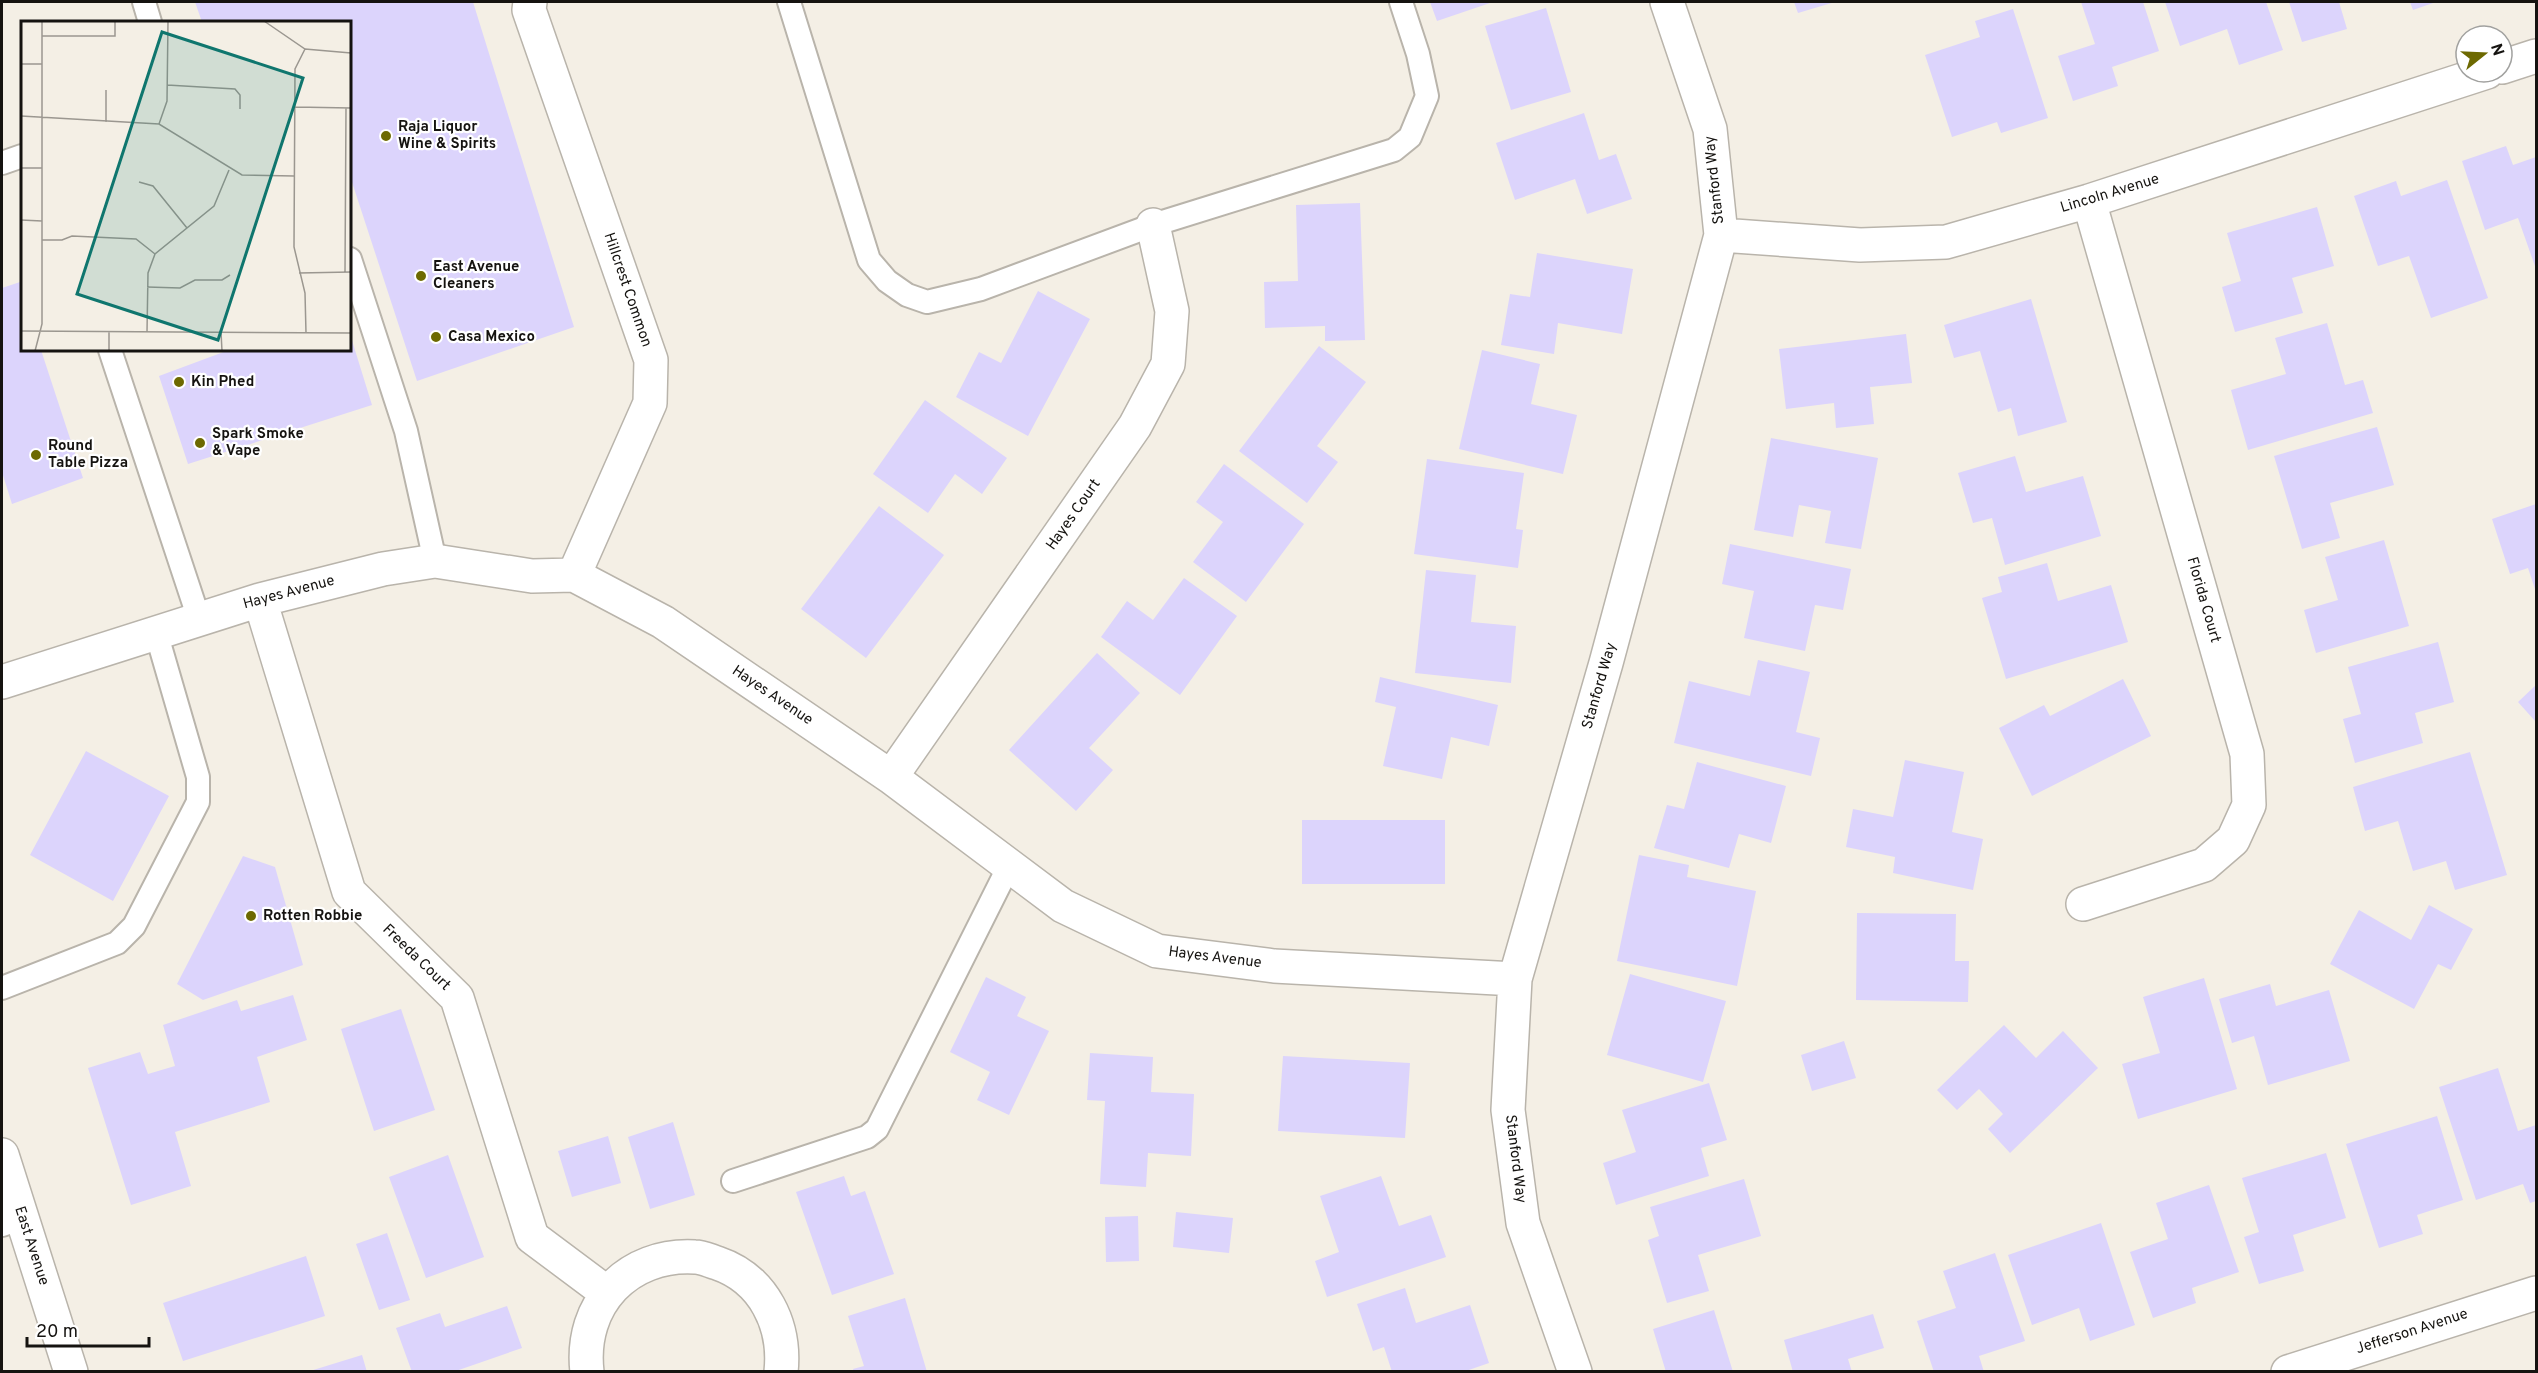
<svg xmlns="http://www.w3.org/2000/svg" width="2538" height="1373" viewBox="0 0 2538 1373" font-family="Overpass,sans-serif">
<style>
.building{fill:#dcd4fc}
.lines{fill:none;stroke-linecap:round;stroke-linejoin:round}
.lane-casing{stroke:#b9b4ab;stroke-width:26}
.street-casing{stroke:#b9b4ab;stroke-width:36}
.secondary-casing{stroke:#b9b4ab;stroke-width:36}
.lane{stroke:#fff;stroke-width:22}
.street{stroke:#fff;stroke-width:33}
.secondary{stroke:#fff;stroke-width:33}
.poi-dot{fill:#6d6901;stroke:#fff;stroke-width:2}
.labels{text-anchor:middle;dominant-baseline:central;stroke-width:4.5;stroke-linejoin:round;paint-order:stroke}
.poi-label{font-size:15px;font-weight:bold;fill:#151310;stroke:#fff;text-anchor:start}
.street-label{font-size:15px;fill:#151310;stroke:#fff}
.inset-road{fill:none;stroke:#9b9790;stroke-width:1.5}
.view{fill:#0f766e;fill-opacity:0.15;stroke:#0f766e;stroke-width:3}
.inset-edge{fill:none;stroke:#151310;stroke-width:3}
</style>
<rect width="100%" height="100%" fill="#f4efe5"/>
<!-- building -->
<path class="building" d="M195,2h278l101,325 -157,54 -67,-205v-154h-148z
M1430,2h63l-56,19z
M1794,2h41l-37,11z
M2081,2h62l16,49 -47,16 6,19 -45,15 -15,-45 37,-12z
M2165,2h101l17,48 -44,15 -12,-36 -47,17z
M2289,2h50l8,27 -45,13z
M2410,2h26l-23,8z
M1546,8l25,84 -60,18 -26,-84z
M2013,9l35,109 -47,15 -4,-11 -45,15 -27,-82 55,-18 -5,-16z
M1584,113l15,47 17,-6 16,45 -45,15 -12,-35 -60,21 -19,-57z
M2506,146l7,19 23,-8v112l-18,-51 -33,12 -23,-69z
M2447,180l41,118 -57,20 -22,-62 -31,10 -24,-70 42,-15 5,15z
M1360,203l5,137 -40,1v-15l-60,2 -1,-46 34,-1 -2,-76z
M2317,207l17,59 -42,12 11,35 -68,19 -13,-45 19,-6 -14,-48z
M1537,253l96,16 -11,65 -64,-11 -4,31 -53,-9 9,-51 20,3z
M20,282l2,9v59h19l42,128 -71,26 -10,-32v-184z
M1038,291l52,28 -62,117 -72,-39 23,-45 22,11z
M2031,299l36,123 -49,14 -7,-28 -13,4 -18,-61 -26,7 -10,-33z
M2327,323l18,62 18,-5 10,33 -125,37 -17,-60 55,-16 -11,-36z
M350,334l22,71 -184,59 -29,-88 70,-26h121z
M1906,334l6,49 -42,4 4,37 -38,4 -2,-25 -48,6 -7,-60z
M1319,346l47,36 -49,64 21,16 -31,41 -68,-52z
M1482,350l58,14 -9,40 46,11 -14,59 -104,-25z
M925,400l82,58 -25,36 -27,-20 -27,39 -55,-39z
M2377,427l17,58 -64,18 10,35 -38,11 -28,-93z
M1771,438l107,20 -17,91 -36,-6 6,-32 -32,-6 -6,32 -39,-7z
M2015,456l11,36 57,-16 18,60 -96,29 -13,-47 -19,5 -15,-50z
M1427,459l97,14 -8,56 7,1 -5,38 -104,-14z
M1224,464l80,60 -58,78 -53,-40 30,-40 -27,-20z
M2536,504v88l-8,-24 -18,6 -18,-55z
M879,506l65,49 -78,103 -65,-49z
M2384,540l25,86 -93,27 -12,-43 34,-10 -13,-43z
M1730,544l121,25 -8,41 -28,-5 -10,46 -61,-13 10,-47 -32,-7z
M2047,563l11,38 53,-16 17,57 -122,37 -24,-81 20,-6 -4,-15z
M1426,570l50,5 -5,47 45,4 -5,57 -96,-10z
M1184,578l53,38 -57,79 -79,-58 26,-36 26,19z
M2438,642l16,60 -39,11 8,30 -68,20 -12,-44 18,-5 -13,-47z
M1097,653l43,40 -51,55 24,22 -37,41 -67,-61z
M1758,660l52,12 -14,60 24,6 -9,38 -137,-33 15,-62 61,15z
M1380,677l118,28 -9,41 -38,-9 -9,42 -59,-13 13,-59 -21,-5z
M2123,679l28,57 -119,60 -33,-68 45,-23 6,11z
M2536,685v37l-18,-20z
M86,751l83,45 -56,105 -83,-46z
M2470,752l37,123 -52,15 -9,-29 -33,10 -15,-50 -33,10 -12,-44z
M1905,760l59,12 -12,60 31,7 -10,51 -80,-17 2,-16 -49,-10 7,-38 40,8z
M1697,762l89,24 -15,57 -32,-9 -10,34 -75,-20 13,-43 17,4z
M1302,820h143v64h-143z
M1639,855l50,10 -2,12 69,14 -19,95 -120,-25z
M243,856l32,11 28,98 -100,35 -26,-16z
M2429,905l44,24 -22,41 -13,-6 -24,45 -84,-45 29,-54 52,30z
M1857,913l99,1 -1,47h14l-1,41 -112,-2z
M1630,974l96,27 -23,81 -96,-27z
M986,977l40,20 -9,19 32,15 -40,84 -32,-15 13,-28 -40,-20z
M2204,978l33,111 -99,30 -16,-55 38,-11 -17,-56z
M2270,984l6,22 53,-16 21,71 -82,24 -14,-49 -22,7 -13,-44z
M293,995l14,45 -50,17 13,45 -95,30 16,54 -60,19 -43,-137 52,-16 8,22 27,-8 -12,-41 74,-25 4,11z
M401,1009l34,101 -61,21 -33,-102z
M2004,1025l32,33 27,-27 35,37 -88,85 -22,-24 15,-15 -24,-25 -22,21 -20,-20z
M1844,1041l12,37 -44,13 -11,-36z
M1090,1053l63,4 -2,35 43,2 -3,62 -43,-3 -2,34 -46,-3 5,-83 -18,-1z
M1283,1056l127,7 -5,75 -127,-7z
M2498,1068l20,63 18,-6v76l-6,2 -7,-19 -47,16 -37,-113z
M1709,1083l18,57 -26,8 8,28 -93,29 -13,-42 33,-11 -14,-42z
M2437,1116l26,84 -46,15 6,19 -44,14 -33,-104z
M673,1122l22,73 -45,14 -22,-72z
M608,1136l13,47 -49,14 -14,-46z
M2326,1153l20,65 -53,17 11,36 -45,13 -15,-47 15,-5 -17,-54z
M448,1155l36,102 -58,21 -37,-101z
M844,1176l7,20 14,-5 29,83 -62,21 -36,-103z
M1381,1176l18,50 32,-11 15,42 -119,40 -12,-36 24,-9 -19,-56z
M1744,1179l17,57 -63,19 11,36 -42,12 -19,-63 11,-4 -9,-29z
M2209,1185l30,87 -47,16 4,15 -43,15 -23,-66 38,-13 -12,-36z
M1176,1212l57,6 -4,35 -56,-6z
M1138,1216l1,45 -33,1 -1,-45z
M2101,1223l34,102 -45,16 -11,-33 -47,17 -24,-70z
M387,1233l23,67 -31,10 -23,-66z
M1995,1253l30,88 -46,15 5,16h-50l-17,-51 39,-13 -13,-37z
M306,1256l19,60 -142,45 -20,-58z
M1405,1288l11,35 54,-18 19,58 -26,9h-71l-8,-25 -11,4 -16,-47z
M905,1298l22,74h-73l-1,-3 11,-3 -16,-50z
M507,1306l15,42 -69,24h-41l-16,-44 44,-15 5,14z
M1714,1310l19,62h-67l-13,-43z
M1873,1314l11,34 -36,11 4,13h-59l-9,-32z
M362,1355l5,17h-57v-1z"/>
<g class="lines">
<defs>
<path id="lane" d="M144,2l6,20
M789,2l80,258 18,21 20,14 20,7 54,-13 172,-64 241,-75 16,-13 17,-41 -9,-42 -17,-52
M2,163l20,-7
M350,259l56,172 29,130
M110,350l89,269
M2,988l115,-45 17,-17 64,-124v-25l-42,-145
M733,1181l134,-44 10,-8 132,-263
M2,1225l20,-7"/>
<path id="street" d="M530,2l-1,8 122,350 -1,43 -76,172
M2502,67l34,-11
M1721,235l139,10 86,-3 143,-41 398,-129
M260,600l89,292 108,106 75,239 75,56
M2,682l258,-82 123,-31 52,-8 97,15 42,-1 89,47 228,155 172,129 94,45 117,15 241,13
M891,777l244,-351 33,-62 4,-53 -19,-86
M2083,904l121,-39 29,-25 16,-35 -2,-51 -158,-553
M587,1372c-8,-68 41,-119 108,-115 8,0 15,4 22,6 47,16 69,62 64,109
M1575,1372l-52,-149 -15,-113 7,-131 91,-316 115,-428 -11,-106 -43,-127
M2288,1372l248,-79"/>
<path id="secondary" d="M2,1155l69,217"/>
</defs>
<!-- lane casing -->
<use href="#lane" class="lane-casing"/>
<!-- street casing -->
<use href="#street" class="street-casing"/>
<!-- secondary casing -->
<use href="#secondary" class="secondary-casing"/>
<!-- lane -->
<use href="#lane" class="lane"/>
<!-- street -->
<use href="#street" class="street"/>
<!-- secondary -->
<use href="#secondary" class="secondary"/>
</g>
<!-- markers -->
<g class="poi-dot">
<circle cx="386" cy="136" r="6"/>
<circle cx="421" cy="276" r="6"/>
<circle cx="436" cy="337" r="6"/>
<circle cx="179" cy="382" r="6"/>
<circle cx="200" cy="443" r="6"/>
<circle cx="36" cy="455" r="6"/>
<circle cx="251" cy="916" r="6"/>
</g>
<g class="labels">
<!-- poi labels -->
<g class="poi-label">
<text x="398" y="127">Raja Liquor<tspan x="398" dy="17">Wine &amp; Spirits</tspan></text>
<text x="433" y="267">East Avenue<tspan x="433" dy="17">Cleaners</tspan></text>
<text x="448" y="337">Casa Mexico</text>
<text x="191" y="382">Kin Phed</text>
<text x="212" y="434">Spark Smoke<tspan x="212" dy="17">&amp; Vape</tspan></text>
<text x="48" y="446">Round<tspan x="48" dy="17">Table Pizza</tspan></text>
<text x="263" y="916">Rotten Robbie</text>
</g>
<!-- street labels -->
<g class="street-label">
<text transform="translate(1715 180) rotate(-96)">Stanford Way</text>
<text transform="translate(2110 194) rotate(-17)">Lincoln Avenue</text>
<text transform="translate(627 290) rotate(71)">Hillcrest Common</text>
<text transform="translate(1074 515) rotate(-55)">Hayes Court</text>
<text transform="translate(289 593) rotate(-15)">Hayes Avenue</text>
<text transform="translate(2203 600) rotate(74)">Florida Court</text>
<text transform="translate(1600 686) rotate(-74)">Stanford Way</text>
<text transform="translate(772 696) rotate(34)">Hayes Avenue</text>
<text transform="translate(416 958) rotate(44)">Freeda Court</text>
<text transform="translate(1215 958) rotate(7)">Hayes Avenue</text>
<text transform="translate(1515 1159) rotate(83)">Stanford Way</text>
<text transform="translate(31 1246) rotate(72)">East Avenue</text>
<text transform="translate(2412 1332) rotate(-18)">Jefferson Avenue</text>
</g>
</g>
<!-- overview -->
<g transform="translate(21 21)">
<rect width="330" height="330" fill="#f4efe5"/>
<path class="inset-road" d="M243,0l41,28 46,4M21,15h73v-15M284,28l-10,20 -1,178 11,46 1,40M0,43h21M146,64l68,4 5,6v14M85,69v32M274,86l56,1M0,95l138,8 83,51 52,1M138,103l8,-23 1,-80M0,147h21M118,161l14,4 34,42M0,199l21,1M21,219h20l10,-4 64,3 19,15M324,251l1,-164M278,252l52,-1M126,266l33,1 15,-8h27l8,-5M0,310l330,2M88,311v19M126,311l1,-59 7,-19 59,-48 15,-36M200,311l1,19M14,330l7,-27v-303"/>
<path class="view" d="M141,11l141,46 -85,262 -141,-46z"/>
<rect width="330" height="330" class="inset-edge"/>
</g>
<!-- border -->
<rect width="2538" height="1373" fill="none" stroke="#151310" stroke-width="6"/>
<!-- north arrow -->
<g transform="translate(2484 54) rotate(72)"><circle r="28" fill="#ffffff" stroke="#a1a19f" stroke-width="1.5"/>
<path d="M0-4.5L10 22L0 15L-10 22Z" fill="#6d6901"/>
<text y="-9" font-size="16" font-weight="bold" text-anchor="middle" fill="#151310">N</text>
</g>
<!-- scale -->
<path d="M27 1337v9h122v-9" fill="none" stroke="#151310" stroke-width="3"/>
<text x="36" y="1337" font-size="18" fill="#151310" stroke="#ffffff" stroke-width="4.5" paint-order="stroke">20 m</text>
</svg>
